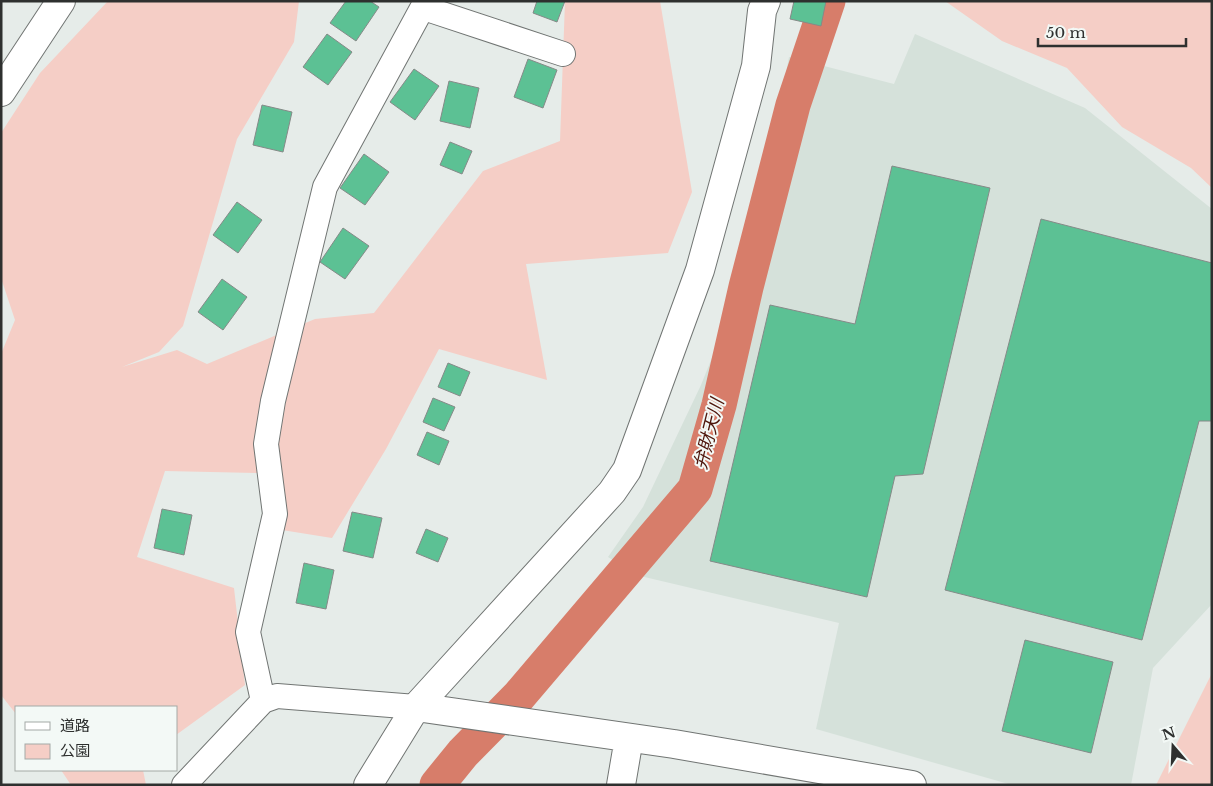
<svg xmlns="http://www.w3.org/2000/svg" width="1213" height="786" viewBox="0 0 1213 786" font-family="'Libre Baskerville','Noto Sans JP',serif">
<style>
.built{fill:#d5e1da}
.green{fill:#f5cec6}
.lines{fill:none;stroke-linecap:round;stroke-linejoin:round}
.river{stroke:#d77d6a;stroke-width:35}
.building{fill:#5cc194;stroke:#858a88}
.street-casing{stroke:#717573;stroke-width:26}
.secondary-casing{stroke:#717573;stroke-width:30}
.street{stroke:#fff;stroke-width:24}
.secondary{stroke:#fff;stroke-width:28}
.labels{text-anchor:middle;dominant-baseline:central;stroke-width:4;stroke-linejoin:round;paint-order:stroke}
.water-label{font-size:18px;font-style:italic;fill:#4e150b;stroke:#f3f9f6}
</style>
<rect width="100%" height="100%" fill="#e6ece9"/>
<!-- built -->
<path class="built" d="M915,34l170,74 127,101v395l-59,64 -22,117h-119l-196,-56 23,-106 -203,-48 -28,-18 35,-50 58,-122 49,-122 39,-206 105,27z"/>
<!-- green -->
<path class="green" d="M108,1h191l-5,41 -57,97 -54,187 -24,26 -37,15 55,-17 30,14 108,-45 59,-6 109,-142 77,-30 5,-140h95l32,191 -24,61 -142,11 21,116 -108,-31 -53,100 -54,89 -50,-8 -23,-57 -94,-2 -28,86 97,31 11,97 -69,50v-28h-160v7l-15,-19v-341l14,-34 -14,-42v-145l39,-60z
M945,1h267v187l-21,-20 -69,-41 -55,-59 -65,-27z
M1212,673v112h-56z
M61,770h82l3,15h-75z"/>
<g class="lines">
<!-- river -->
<path class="river" d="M437,785l26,-32 56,-57 176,-207 24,-84 27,-118 47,-182 35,-104"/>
</g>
<!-- building -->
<path class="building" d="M346,1h24l9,6 -23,34 -26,-18z
M537,1h28l-8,21 -24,-9z
M794,1h32l-5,25 -31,-7z
M327,34l25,18 -24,33 -25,-18z
M528,59l29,11 -14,38 -29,-11z
M414,69l25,17 -24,34 -25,-18z
M449,81l30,7 -9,40 -30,-7z
M262,105l30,7 -9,40 -30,-7z
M450,142l22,9 -10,23 -22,-9z
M364,154l25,18 -24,33 -25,-17z
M892,166l98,22 -67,286 -28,2 -28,121 -157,-36 60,-256 85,19z
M237,202l25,18 -24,33 -25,-18z
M1041,219l171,44v158h-13l-57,219 -197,-50z
M343,228l26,18 -24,33 -25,-17z
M222,279l25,18 -24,33 -25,-18z
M448,363l22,9 -10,24 -22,-9z
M433,398l22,9 -11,24 -21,-9z
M427,432l22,9 -10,24 -22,-10z
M162,509l30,6 -8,40 -30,-7z
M352,512l30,6 -9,40 -30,-7z
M426,529l22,9 -10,24 -22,-9z
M304,563l30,7 -8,39 -30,-6z
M1025,640l88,22 -22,91 -89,-22z"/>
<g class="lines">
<defs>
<path id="street" d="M424,8l139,46
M263,701l-15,-69 27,-118 -9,-70 7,-43 52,-214 101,-186
M184,785l79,-84 14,-5 139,11"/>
<path id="secondary" d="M1,92l60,-91
M416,707l258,37 238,41
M368,785l48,-78 196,-215 15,-22 73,-200 56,-204 6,-55 4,-10
M621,785l8,-47"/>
</defs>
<!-- street casing -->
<use href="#street" class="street-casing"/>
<!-- secondary casing -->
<use href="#secondary" class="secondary-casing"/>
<!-- street -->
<use href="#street" class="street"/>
<!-- secondary -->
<use href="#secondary" class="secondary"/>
</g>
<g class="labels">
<!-- water labels -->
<g class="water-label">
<text transform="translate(709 434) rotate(-76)">弁財天川</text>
</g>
</g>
<!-- border -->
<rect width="1213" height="786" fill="none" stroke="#2e302f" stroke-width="5"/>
<!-- legend -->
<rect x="15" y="706" width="162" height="65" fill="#f3f9f6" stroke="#a4a9a6"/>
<rect x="25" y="722" width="25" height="8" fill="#ffffff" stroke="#a4a9a6"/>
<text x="60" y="731" font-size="15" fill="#2e302f">道路</text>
<rect x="25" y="744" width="25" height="15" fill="#f5cec6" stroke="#a4a9a6"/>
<text x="60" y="756" font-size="15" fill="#2e302f">公園</text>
<!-- north arrow -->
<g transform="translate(1173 746) rotate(341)" stroke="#f3f9f6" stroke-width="4" paint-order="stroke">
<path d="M0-4L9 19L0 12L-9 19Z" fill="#2e302f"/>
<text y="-8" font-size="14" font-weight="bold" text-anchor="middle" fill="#2e302f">N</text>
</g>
<!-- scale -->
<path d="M1038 38v8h148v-8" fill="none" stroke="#2e302f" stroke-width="2.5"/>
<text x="1046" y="38" font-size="15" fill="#2e302f" stroke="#f3f9f6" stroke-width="4" paint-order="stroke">50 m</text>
</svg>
